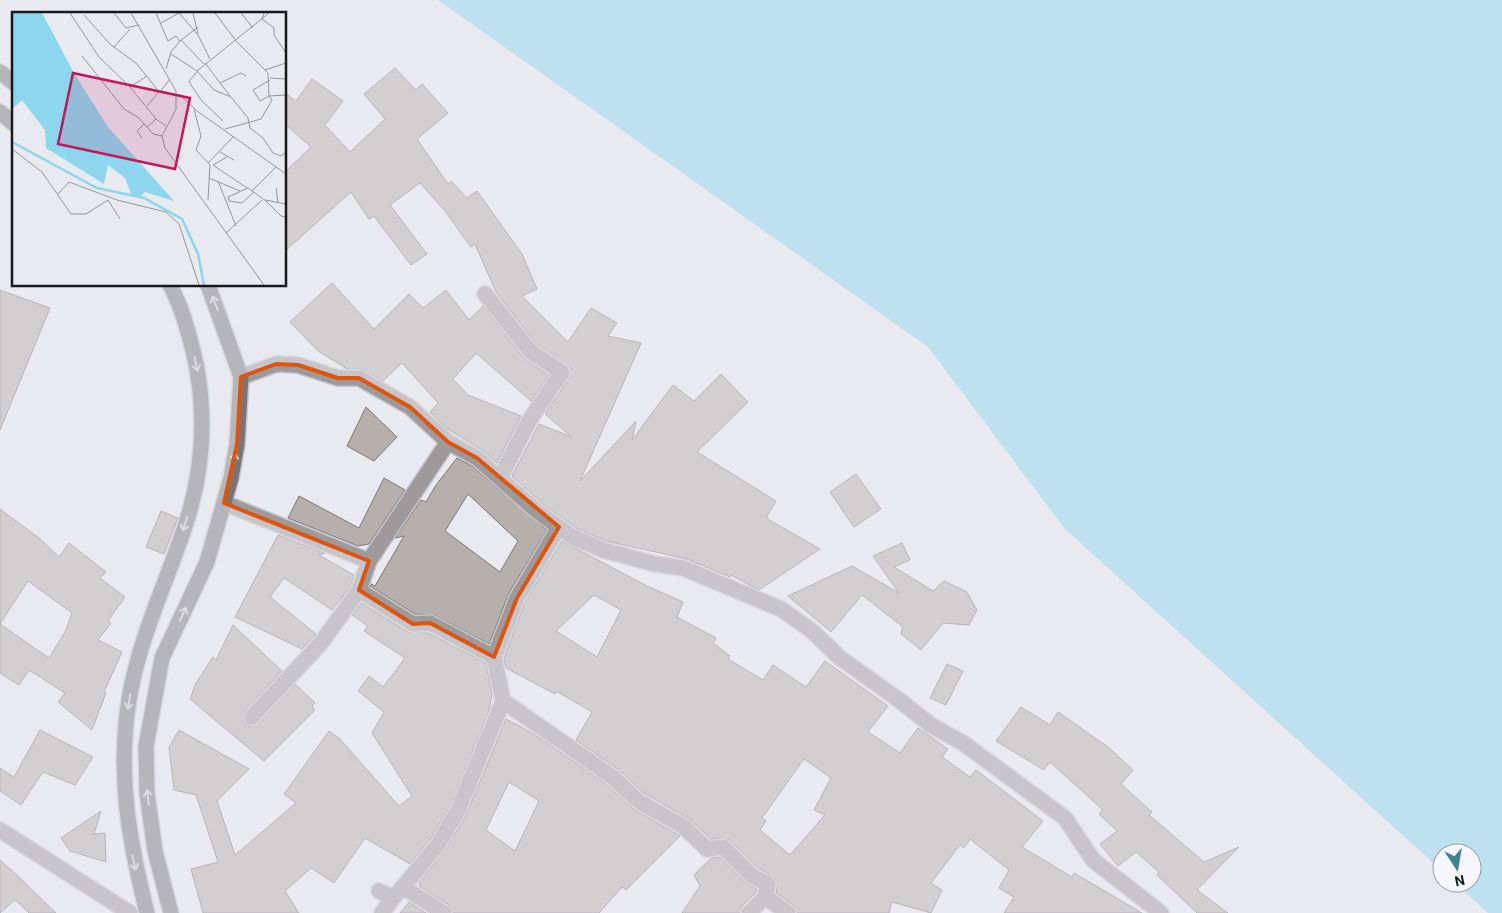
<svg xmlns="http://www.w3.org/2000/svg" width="1502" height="913" viewBox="0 0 1502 913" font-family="Roboto,sans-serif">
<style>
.water{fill:#8cd7ed}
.building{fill:#b6b0ac;stroke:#7d7774;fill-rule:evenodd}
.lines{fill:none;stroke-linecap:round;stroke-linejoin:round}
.street-casing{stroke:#c3c3ca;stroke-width:18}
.secondary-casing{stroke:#c3c3ca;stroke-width:18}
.street{stroke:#9e9a9b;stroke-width:15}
.secondary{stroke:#797575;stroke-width:15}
.oneway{stroke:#cac9cd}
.marked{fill:none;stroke:#de560d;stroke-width:4;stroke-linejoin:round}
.inset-river{fill:none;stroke:#8cd7ed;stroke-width:2.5}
.inset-road{fill:none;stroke:#95959b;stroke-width:1}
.view{fill:#c2185b;fill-opacity:0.15;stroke:#c2185b;stroke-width:2.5}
.inset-edge{fill:none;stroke:#18181b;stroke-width:2.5}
</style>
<rect width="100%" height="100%" fill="#e9e9f0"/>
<!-- water -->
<path class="water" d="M438,0h1064v913h-14l-33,-30h17v-30h-30v18l-377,-342 -137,-182z"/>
<!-- building -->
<path class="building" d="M395,68l21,22 6,-6 26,29 -31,26 31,45 3,-3 16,17 10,-7 45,63 15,35 -15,7 46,46 23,-34 26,15 -9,13 33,7 -61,138 56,-60 -4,19 41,-55 21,16 27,-27 27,28 -51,50 79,49 -10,17 54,31 -61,41 -28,-15 -1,2 -43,-18 -81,-18 -28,-12 -34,-24 -32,-29 27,-52 33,13 -27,-23 25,-37 1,-9 -34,-23 -41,-53 -21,-48 -4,3 -26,-36 -25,-28 -30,22 37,49 -16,11 -37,-49 -5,3 -18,-27 -66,59v-79l26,-25 -26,-23v-31l11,8 16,-22 31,22 -18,24 25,27 35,-33 -21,-25z
M332,283l42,46 35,-35 14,14 23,-18 23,30 14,-14 41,52 25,17 -18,26 -55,-48 -23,26 15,16 53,21 -24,47 -15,-13 -36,-22 -16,-16 8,-9 -36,-40 -19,18 -20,-11 -16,-1 -29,-18 -28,-29z
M0,290l50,18 -50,122z
M366,407l31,30 -23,24 -27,-15z
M457,458l15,8 75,64 -38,63 -20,51 -55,-29 -19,-1 -45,-28 1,-2 4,2 29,-50 -9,2 26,-38 5,2 10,-17zM468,494l50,47 -18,31 -55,-41z
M856,474l25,35 -27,18 -24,-35z
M384,478l21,12 -36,54 -11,2 -70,-28 11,-22 60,32z
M0,509l39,29 20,19 10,-14 37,29 -6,6 25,19 -17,24 3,2 -13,17 24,12 -18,40 2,1 -14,37 -34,-28 7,-9 -36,-23 -10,15 -19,-12zM28,581l44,32 -7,19 -16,26 -49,-34z
M161,511l17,7 -14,36 -18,-7z
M278,535l47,18 -6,2 35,20 -3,11 -19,24 -48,-32 -14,19 46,37 -14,15 -67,-32z
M562,541l85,45 36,16 -6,15 39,21 -3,5 17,13 -2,3 35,21 10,-15 33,22 19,-26 63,45 -20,26 32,21 18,-25 30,21 -6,8 28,20 6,-7 67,51 -21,26 50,30 2,-4 68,40h-138l10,-16 -15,-9 10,-18 -39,-31 -6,9 -4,-3 -29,38 11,7 -11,23 -39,-11 -3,11h-92l-4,-8 -17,-12 1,-11 -2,-4 -17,-10 -29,-28 -7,-2 -11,1 -22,-20 -45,-26 -25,-23 -43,-30 16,-28 -36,-21 -1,3 -49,-26 -2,-10 21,-56zM594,595l27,15 -24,47 -41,-26zM804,759l27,19 -17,32 11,5 -35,40 -30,-25 6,-9 -4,-3z
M902,543l8,17 -16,7 39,24 11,-10 23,11 10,18 -8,15 -26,-2 -22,27 -20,-16 2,-7 -41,-32 -31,37 -43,-36 64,-30 47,27 -26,-37z
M361,603l47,29 20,1 58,30 6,31 -3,17 -39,95 -19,32 -21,26 -45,-26 -31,45 -23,-15 -26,23 14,22h-96l-12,-44 27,-7 -22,-67 -22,-5 -5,-43 10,-17 70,39 -32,32 18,54 61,-52 -12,-9 45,-63 11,8 59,67 13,-10 -40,-63 12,-21 -26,-21 11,-15 14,11 22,-29 -41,-27 4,-5 -16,-11z
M233,625l49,46 -37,40 -2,4 2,8 5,3 8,-2 37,-40 20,19 -3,4 3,3 -51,51 -74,-62 6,-16 17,-26 3,3z
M947,664l16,7 -17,34 -16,-7z
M1021,707l29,18 8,-13 50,35 25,23 -12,14 31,28 -3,3 55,47 35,-15 -42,43 31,23h-31l-40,-38 2,-3 -23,-20 -18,14 -18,-22 17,-13 -18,-17 4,-4 -53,-48 -6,8 -48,-29z
M506,719l28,15 74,51 25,24 47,27 -54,54 -4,-3 -23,26h-146l-4,-8 -29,-18 -1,-5 27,-33 20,-34zM509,782l30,19 -24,50 -29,-21z
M40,730l53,27 -18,28 -32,-13 -22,33 -21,-14v-23l14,9z
M101,811l-7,23 11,-1 1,29 -36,-11 -9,-13z
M720,857l26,26 11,6 -1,3 -14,14 -2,7h-58l18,-27 -6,-11 17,-17z
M0,860l21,19 35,34h-27l-14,-13 -15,13z
M409,902l17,11h-26z"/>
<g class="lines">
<defs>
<path id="street" d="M485,294l46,58 31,20 -33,49 -29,57
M241,377l35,-13 22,1 40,13h21l51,29 38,35 29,16 61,54 35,25 30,13 52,14 28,4 98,41 31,22 28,27 59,42 33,26 31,17 102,75 28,42 68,53
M224,503l145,58 79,-119
M369,561l-10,29 54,34 17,-1 64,34 9,44 -45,109 -19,33 -36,44
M494,657l23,-59 42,-71
M503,701l111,77 24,23 46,26 23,22 16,-2 29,29 16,8 -3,13
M252,717l69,-74 38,-53
M0,830l130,83
M379,891l14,7 10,-11 41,26
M382,913l11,-15
M749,913l16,-16 23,16"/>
<path id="secondary" d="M0,72l14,11
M0,112l14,12
M147,913c-18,-72 -30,-139 -18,-213 10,-63 39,-120 58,-180 16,-51 19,-104 9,-156 -6,-28 -13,-55 -26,-79
M171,913l-16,-62 -8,-58 -1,-47 16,-88 45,-96 24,-84 6,-34 4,-67 -33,-92"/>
</defs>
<!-- street casing -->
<use href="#street" class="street-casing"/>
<!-- secondary casing -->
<use href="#secondary" class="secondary-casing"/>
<!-- street -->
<use href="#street" class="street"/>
<!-- secondary -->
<use href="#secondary" class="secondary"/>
</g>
<!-- one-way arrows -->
<defs><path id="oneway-shaft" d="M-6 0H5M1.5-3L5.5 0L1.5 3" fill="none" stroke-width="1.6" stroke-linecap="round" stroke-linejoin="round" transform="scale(1.25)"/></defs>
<g class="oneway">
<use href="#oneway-shaft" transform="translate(215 303) rotate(-111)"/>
<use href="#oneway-shaft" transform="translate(196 364) rotate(79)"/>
<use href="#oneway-shaft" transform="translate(234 460) rotate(-79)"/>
<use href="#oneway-shaft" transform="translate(185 524) rotate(108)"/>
<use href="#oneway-shaft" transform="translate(183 614) rotate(-65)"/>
<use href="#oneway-shaft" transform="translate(129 702) rotate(99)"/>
<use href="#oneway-shaft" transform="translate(148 797) rotate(-96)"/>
<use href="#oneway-shaft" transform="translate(134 863) rotate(77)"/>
</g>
<!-- marked area -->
<path d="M0 0H1502V913H0ZM276,364l22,1 40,13h21l51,29 38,35 29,16 82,69 -42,71 -23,59 -64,-34 -17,1 -54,-34 10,-29 -145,-58 13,-59 4,-67z" fill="#e9e9f0" fill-opacity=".55" fill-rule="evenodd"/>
<path class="marked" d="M276,364l22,1 40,13h21l51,29 38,35 29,16 82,69 -42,71 -23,59 -64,-34 -17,1 -54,-34 10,-29 -145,-58 13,-59 4,-67z"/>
<!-- overview -->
<g transform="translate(12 12)">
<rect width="274" height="274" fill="#e9e9f0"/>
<path d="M0,1h30l32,60 34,54 66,74 -29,-9 -5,5 -8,-1 -7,-18 -17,-13 -4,19 -58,-36 -1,-18 -23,-30 -10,9z" fill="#8cd7ed"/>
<path class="inset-river" d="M0,130l85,46 47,10 38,21 16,35 6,31"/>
<path class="inset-road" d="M58,1l29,44 31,30 17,-11M102,1l12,15 13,-3M119,1l45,78v18l-14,27 3,12 99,137M144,1l12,28 8,-5 4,5 18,-14M167,1l19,22 12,24M181,1l5,21M203,1l22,29 31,31 1,23 3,4 -11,19 -36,10M229,1l12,15M252,1l-2,6 12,9v7l12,18M72,3l26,29 27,20 23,29M149,11l18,-10M169,28l23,24M102,35l16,-18M159,42l26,17 17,19 17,7 17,21 2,10 13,10 10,15 8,3 5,-4M70,44l42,53 15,9 14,16 9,2M193,51l25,33M154,57l5,-17 9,-11M253,58l21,-7M185,59l72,-58M185,60l-8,9 2,4 11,16 21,20M258,66l16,1M258,68l-17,10 7,11 9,-5 17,-1M208,71l21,-10 5,3M118,75l26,32M147,81l11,-14M167,82l18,17 89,63M135,94l11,-13M182,97l7,27 -5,14 14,15 -2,35M135,115l9,-8 10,7M130,126l-5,-7 7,-7M0,137l30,23 29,42h15l22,-14 12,19M208,140l14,8M196,151l26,-27M201,153l34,23M201,153l14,-8M197,166l31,13M206,169l18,45M264,176l2,15M240,179l24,-24M242,180l-12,11 -13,-2 -1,-4 20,-9 18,13 15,15 5,1M46,182l11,-12 48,18 49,12 13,12 20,61M253,188l21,4M214,221l36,-33"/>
<path class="view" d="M61,61l117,25 -15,71 -117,-25z"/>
<rect width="274" height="274" class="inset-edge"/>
</g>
<!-- north arrow -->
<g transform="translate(1457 868) rotate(168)"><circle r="24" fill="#f6f6fd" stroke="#9d9da3"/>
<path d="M0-4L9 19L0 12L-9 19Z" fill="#3e8192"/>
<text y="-8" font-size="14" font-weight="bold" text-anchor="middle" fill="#18181b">N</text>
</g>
</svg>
